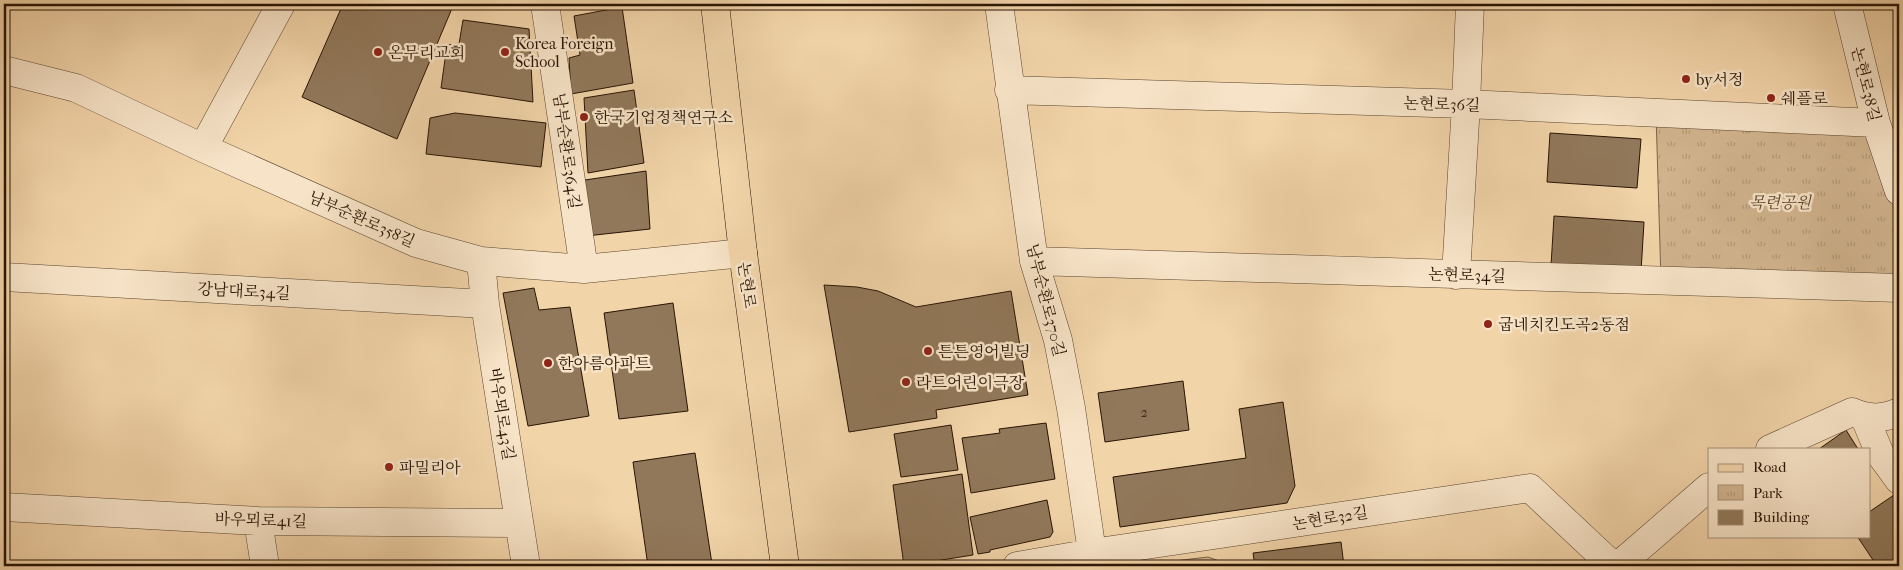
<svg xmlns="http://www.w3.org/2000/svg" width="1903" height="570" viewBox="0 0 1903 570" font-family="'IM FELL French Canon','Noto Serif KR',serif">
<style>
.grass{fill:#d0b38d;stroke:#7c6448}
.park{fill:url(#park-tufts);stroke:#7c6448}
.building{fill:#91785a;stroke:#281404}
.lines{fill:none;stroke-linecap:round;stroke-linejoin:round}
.street-casing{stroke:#5a442d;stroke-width:29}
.primary-casing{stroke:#281404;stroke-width:29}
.street{stroke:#f7e3c7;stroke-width:28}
.primary{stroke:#f2d4a9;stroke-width:28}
.poi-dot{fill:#8f2418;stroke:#f7e3c7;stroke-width:2}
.labels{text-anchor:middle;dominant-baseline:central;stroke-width:5;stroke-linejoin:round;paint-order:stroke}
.number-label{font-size:14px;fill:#422d1a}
.poi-label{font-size:16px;fill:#281404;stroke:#f7e3c7;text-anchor:start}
.street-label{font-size:16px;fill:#281404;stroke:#f7e3c7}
.park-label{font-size:16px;font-style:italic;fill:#5a442d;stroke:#f7e3c7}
</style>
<defs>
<pattern id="park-tufts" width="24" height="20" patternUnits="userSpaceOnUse" patternTransform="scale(1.25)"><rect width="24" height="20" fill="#d0b38d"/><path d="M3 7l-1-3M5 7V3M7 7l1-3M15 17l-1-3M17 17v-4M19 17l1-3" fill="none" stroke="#b39978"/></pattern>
</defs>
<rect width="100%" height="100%" fill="#f2d4a9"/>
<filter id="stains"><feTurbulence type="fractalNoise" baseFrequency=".004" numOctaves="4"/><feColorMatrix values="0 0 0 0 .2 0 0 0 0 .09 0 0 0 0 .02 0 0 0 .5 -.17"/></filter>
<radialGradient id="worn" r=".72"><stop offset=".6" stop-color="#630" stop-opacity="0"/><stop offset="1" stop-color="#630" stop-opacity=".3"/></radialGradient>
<!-- grass -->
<path class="grass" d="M1208,557l25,9h-81l5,-3z"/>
<!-- park -->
<path class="park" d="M1656,114l220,9 23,68v97l-238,-7z"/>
<!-- building -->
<path class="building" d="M343,4h25l4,2 3,-2h72l6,2 -56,133 -95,-42z
M622,7l11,76 -62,11 -2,-36 11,-3 -6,-39z
M463,20l66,9 4,73 -92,-14 6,-43 12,-1z
M634,90l10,73 -56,10 -4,-75z
M455,113l91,10 -5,44 -115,-13 4,-36z
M1550,133l91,6 -4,49 -90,-6z
M646,171l4,58 -64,7 -1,-56z
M1554,216l90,6 -3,50 -90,-6z
M824,285l33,2 21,4 38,16 95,-16 17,104 -92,15 1,8 -88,14z
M534,288l5,22 31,-3 19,109 -61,10 -25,-133z
M673,303l15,108 -69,8 -15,-106z
M1183,381l6,49 -84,12 -7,-49z
M1283,402l12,84 -8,17 -167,24 -7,-50 133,-19 -7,-49z
M1046,423l9,56 -84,14 -9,-55 38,-5 -1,-4z
M951,425l7,45 -57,7 -7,-43z
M1846,430l12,19h-39z
M695,453l17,111 -14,2h-50l-15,-104z
M962,474l11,81 -69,11 -11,-81z
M1894,495l5,7v64h-22l-20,-30h12v-24z
M1047,500l6,32 -3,5 -60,13v2l-12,2 -8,-37z
M1341,542l3,24h-89l-2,-13z"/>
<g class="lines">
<defs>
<path id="street" d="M545,4l39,265
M999,4l35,257 24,79 13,68 23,158
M1847,4l29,119 23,68
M4,70l72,18 127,60 213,95 65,18 103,8 159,-16
M1009,90l457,14 410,19
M203,148l78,-144
M481,261l4,43 41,262
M1034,261l865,27
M1456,275l10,-171 4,-100
M4,277l481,27
M1865,418l15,36 19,26
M1770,449l82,-37c15,7 32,7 47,0
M4,507l254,14 261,2
M258,521l7,45
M1017,566l75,-13 438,-65 83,78
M1618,566l91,-79"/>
<path id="primary" d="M715,4l28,249 42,313"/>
</defs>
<!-- street casing -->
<use href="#street" class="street-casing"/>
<!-- primary casing -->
<use href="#primary" class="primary-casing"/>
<!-- street -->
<use href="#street" class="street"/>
<!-- primary -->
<use href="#primary" class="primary"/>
</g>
<!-- markers -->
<g class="poi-dot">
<circle cx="378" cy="52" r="5"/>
<circle cx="505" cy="52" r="5"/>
<circle cx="1686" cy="79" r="5"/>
<circle cx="1771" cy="98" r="5"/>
<circle cx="584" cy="117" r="5"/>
<circle cx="1488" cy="324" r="5"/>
<circle cx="928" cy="351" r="5"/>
<circle cx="548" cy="363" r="5"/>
<circle cx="906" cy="382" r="5"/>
<circle cx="389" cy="467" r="5"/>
</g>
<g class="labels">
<!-- number labels -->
<g class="number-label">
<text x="1144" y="412">2</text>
</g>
<!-- poi labels -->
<g class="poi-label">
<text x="515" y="43">Korea Foreign<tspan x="515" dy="18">School</tspan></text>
<text x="388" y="52">온무리교회</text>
<text x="1696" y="79">by서정</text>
<text x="1781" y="98">쉐플로</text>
<text x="594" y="117">한국기업정책연구소</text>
<text x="1498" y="324">굽네치킨도곡2동점</text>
<text x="938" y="351">튼튼영어빌딩</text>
<text x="558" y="363">한아름아파트</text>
<text x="916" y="382">라트어린이극장</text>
<text x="399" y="467">파밀리아</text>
</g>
<!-- street labels -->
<g class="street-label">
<text transform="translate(1866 84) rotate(76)">논현로38길</text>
<text transform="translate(1442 104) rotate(2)">논현로36길</text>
<text transform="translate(567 151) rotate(82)">남부순환로364길</text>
<text transform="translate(362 219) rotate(24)">남부순환로358길</text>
<text transform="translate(1467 275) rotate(2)">논현로34길</text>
<text transform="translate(747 285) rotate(82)">논현로</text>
<text transform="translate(244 291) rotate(3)">강남대로34길</text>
<text transform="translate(1046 300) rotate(76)">남부순환로370길</text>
<text transform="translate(502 414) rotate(81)">바우뫼로43길</text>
<text transform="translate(1330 518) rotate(-9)">논현로32길</text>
<text transform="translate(261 520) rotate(2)">바우뫼로41길</text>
</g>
<!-- park labels -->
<g class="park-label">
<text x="1780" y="202">목련공원</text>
</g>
</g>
<!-- margin -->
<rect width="1903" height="570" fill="none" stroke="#f2d4a9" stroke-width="20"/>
<rect x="5" y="5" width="1893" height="560" fill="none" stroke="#281404" stroke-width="2.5"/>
<rect x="10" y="10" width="1883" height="550" fill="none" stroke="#281404"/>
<!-- legend -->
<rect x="1708" y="448" width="162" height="90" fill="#f7e3c7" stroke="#a49079"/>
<rect x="1718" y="464" width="25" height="8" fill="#f2d4a9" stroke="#a49079"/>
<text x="1753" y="472" font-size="15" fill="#281404">Road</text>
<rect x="1718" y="485" width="25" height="15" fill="url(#park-tufts)" stroke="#a49079"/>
<text x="1753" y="498" font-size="15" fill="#281404">Park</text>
<rect x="1718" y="510" width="25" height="15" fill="#91785a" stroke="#a49079"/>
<text x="1753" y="522" font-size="15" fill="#281404">Building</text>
<rect width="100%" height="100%" filter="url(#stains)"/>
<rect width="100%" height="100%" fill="url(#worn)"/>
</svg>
